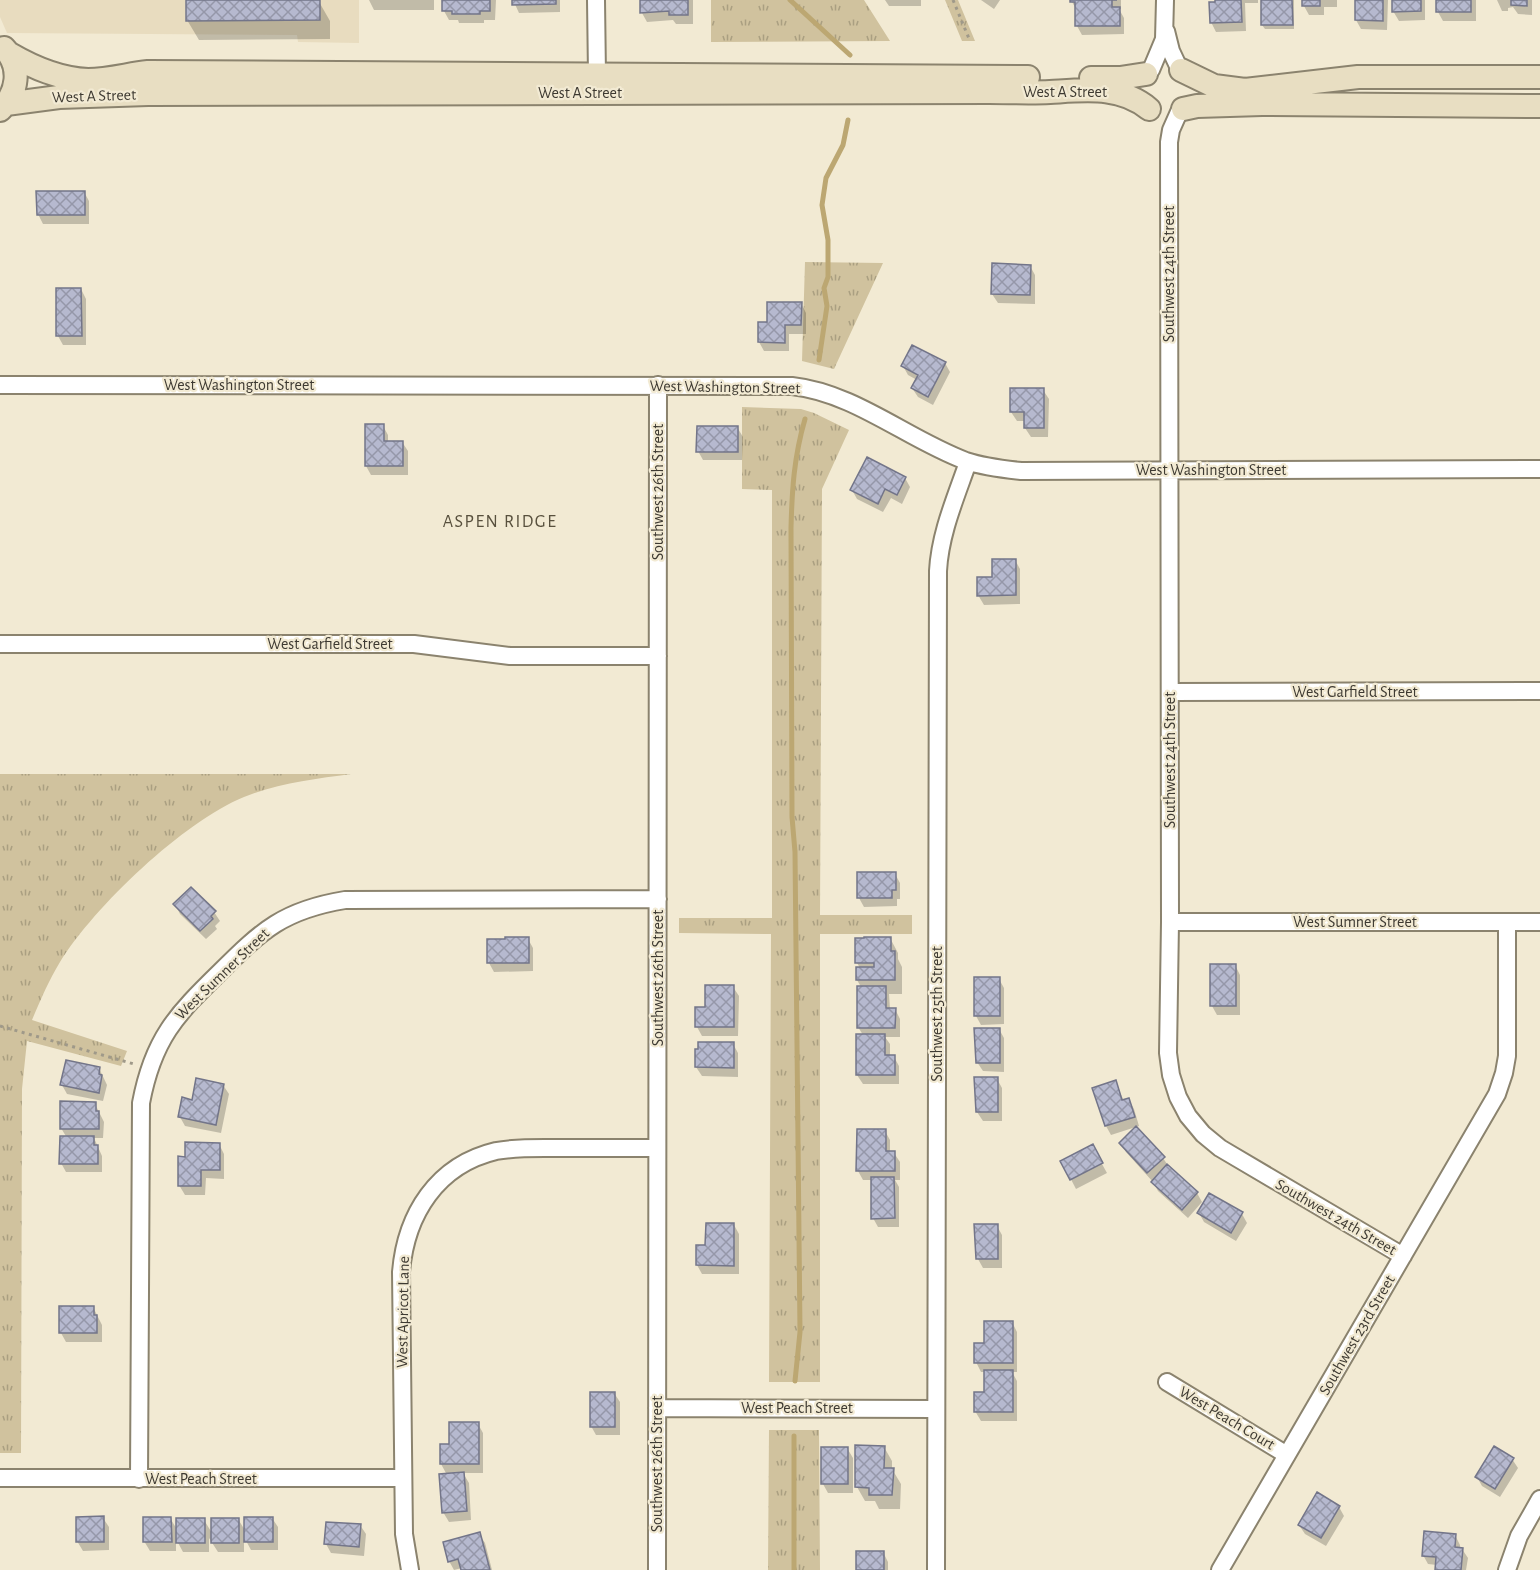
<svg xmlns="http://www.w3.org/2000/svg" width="1540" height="1570" viewBox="0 0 1540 1570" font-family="'Alegreya Sans',sans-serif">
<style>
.built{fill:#e8dcbf}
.park{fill:url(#park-tufts)}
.shadow{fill:#0003}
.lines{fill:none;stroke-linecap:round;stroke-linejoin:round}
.stream{stroke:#bca772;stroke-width:5}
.building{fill:url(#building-cross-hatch);stroke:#737589;stroke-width:1.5}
.minor-casing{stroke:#8b836e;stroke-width:20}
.secondary-casing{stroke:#8b836e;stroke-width:26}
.path{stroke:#9f9989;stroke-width:3;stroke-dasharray:3 4.5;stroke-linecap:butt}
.minor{stroke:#fff;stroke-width:16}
.secondary{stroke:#e8dec2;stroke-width:22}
.labels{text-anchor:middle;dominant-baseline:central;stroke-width:4.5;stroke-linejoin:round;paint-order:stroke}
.street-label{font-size:16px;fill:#3e3a32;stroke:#f2ead3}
.neighbourhood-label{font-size:18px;letter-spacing:1.5px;fill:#58503d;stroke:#f2ead3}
</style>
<defs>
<pattern id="park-tufts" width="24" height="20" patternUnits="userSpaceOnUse" patternTransform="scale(1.5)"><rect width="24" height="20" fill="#d0c29e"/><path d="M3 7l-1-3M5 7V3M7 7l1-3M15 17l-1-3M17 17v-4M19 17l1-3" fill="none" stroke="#aa9f81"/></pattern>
<pattern id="building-cross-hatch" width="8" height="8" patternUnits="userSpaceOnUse" patternTransform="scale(1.5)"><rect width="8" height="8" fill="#b6b9cf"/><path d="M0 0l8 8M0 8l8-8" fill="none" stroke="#9597a9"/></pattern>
</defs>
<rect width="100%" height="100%" fill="#f2ead3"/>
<!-- built -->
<path class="built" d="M0,0h359v43l-61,-1 -1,-7 -290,-2 -7,-16z"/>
<!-- park -->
<path class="park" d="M711,0h153l26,41 -179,1z
M945,0h13l17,41h-13z
M805,262l78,1 -49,106 -32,-8z
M742,407l59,2 13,4 35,17 -27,59 -2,426h92v19h-92v448h-51l2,-448 -92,-1v-15h93v-428l-30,-1z
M0,774h351c-36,5 -73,9 -107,23 -61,25 -149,109 -184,165 -11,18 -20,39 -28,58l95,31 -6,15 -94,-25 -5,48 -1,364h-21z
M769,1430h50l1,140h-52z"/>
<!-- shadow -->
<path class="shadow" d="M187,0h131l12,21v18l-131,1 -12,-20z
M434,0v10h-60l-5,-10z
M443,0h53l-1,20h-11v3h-25l-1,-3h-9l-5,-9z
M513,0h47v12l-41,1z
M642,0h51v24h-17l-3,-4 -26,2 -5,-9z
M885,0h36v6h-32z
M981,0h19l-6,9z
M1071,0h50v9h-2l5,9v16l-42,1 -5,-9v-15z
M1216,0h42v3h-13l1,28 -30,1 -5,-10z
M1262,0h32v29h-29l-3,-4z
M1304,0h33v7h-13v8h-15l-5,-9z
M1356,0h32l-1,30 -26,-1 -5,-9z
M1393,0h32v20l-26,1 -6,-10z
M1438,0h38v21h-33l-5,-9z
M1497,0h35v15l-14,-1 -5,-7 -5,1v3h-6z
M84,192l5,9v23h-46l-5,-10z
M1030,266l5,9v29l-37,-1 -6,-9z
M81,289l5,10v46h-23l-5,-9z
M801,303l5,10v21h-17v17h-25l-5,-9z
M945,363l5,9 -17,33 -15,-8 -6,-9 5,-8 -9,-5 -5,-9z
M1011,390h32l6,9 -1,38h-17l-6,-9v-7h-8l-6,-9z
M383,426l5,9v7h14l6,9v24h-37l-5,-9z
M737,427l6,10 -1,23h-39l-5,-9z
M905,478l5,9 -8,17 -11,-6 -8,14 -26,-13 -5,-9z
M1015,560l5,9v35l-36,1 -6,-10 15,-17z
M895,874l5,9v16h-3v7l-33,1 -5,-9z
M175,904l39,8 6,9 -5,5 2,3 -11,10 -26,-25z
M890,938l8,15v6l4,8v27h-13l1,15h5l5,10v18h-15l5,7v13h4l5,9v18h-36l-6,-9 6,-40 -5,-8 3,-40 -4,-7 3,-12 -3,-5z
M528,939l5,9v23l-39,1 -5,-9z
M1235,965l5,10v40h-23l-5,-9z
M999,979l5,9v36l-23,1 -5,-9z
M733,987l6,9 -1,40h-36l-5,-9z
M999,1029l5,9v34l-21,-1 -6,-9z
M733,1044l5,9v24l-36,-1 -6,-9 1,-16z
M99,1068l8,17 -4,16 -36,-7 -5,-9z
M997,1079l5,9v33h-19l-6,-9z
M1115,1082l9,19 5,-1 5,9 5,17 -28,9 -5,-9 -12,-38z
M223,1085l6,9 -8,39 -36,-7 -5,-9 13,-16z
M95,1104l9,18 -1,16h-9l8,18v16h-36l-5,-9 6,-25 -6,-10z
M885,1131l5,9v13h4l6,9v18h-5l4,7v40h-21l-5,-9 -1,-38h-9l-5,-9z
M1121,1143l42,15 6,9 28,26 5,9 -14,16 -30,-27 -5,-9 -27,-30z
M219,1144l5,10v25l-18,-1 -1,17h-20l-6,-10 7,-27z
M1092,1146l15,27 -31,16 -14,-27z
M1199,1213l43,1 5,9 -11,18 -32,-19z
M734,1225l5,9v40h-37l-5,-9 10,-18z
M997,1226l5,9v33h-19l-5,-9z
M93,1307l9,18v17h-36l-5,-9z
M1012,1322l5,10v40h-5l5,9v40h-36l-6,-10 10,-18 1,-21h-5l-5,-10 10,-18z
M614,1393l6,9v33h-24l-5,-9z
M478,1424l5,9v40h-20l6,10 2,37 -22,2 -6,-10 4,-37 -6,-11 10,-19z
M884,1447l8,14v8l9,15 -1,25h-21l-4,-8h-10l-8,-14z
M847,1448l6,10v35h-25l-5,-9z
M1512,1459l6,9 -18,29 -18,-11 -5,-9z
M1339,1507l5,9 -18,30 -21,-12 -6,-9z
M103,1518l6,9v23l-26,1 -6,-10z
M170,1518l8,13 26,-11 8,13 26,-14 8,13 26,-14 6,9v23h-27l-7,-13v15h-26l-9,-14v14h-26l-7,-13v12h-26l-6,-10z
M360,1525l6,9 -2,22 -33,-3 -5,-9z
M479,1534l6,9 7,27h-30v-2l-8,2 -5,-9z
M1455,1535l5,10v4h2l6,9 -2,12h-30l1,-5 -9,-1 -5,-9z
M883,1552l5,10v8h-31z"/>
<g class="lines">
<!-- stream -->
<path class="stream" d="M790,0l60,55
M819,360l8,-54 -3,-18 4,-11v-37l-6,-35 4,-27 17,-33 5,-25
M795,1381l5,-49 -5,-480 -3,-35 -1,-289c1,-39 3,-71 14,-109
M794,1570v-134"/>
</g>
<!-- building -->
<path class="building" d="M186,0h134v20l-134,1z
M442,0h48v11h-10v3h-28v-3h-10z
M512,0h44v4l-44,1z
M640,0h48v15h-19v-4l-29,2z
M1070,0h47h-5v7h8v19h-45v-24h-5z
M1215,0h26l1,22 -32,1 -1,-21h6z
M1261,0h31l1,25h-32z
M1302,0h18v6h-18z
M1355,0h28v21l-28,-1z
M1392,0h29v11l-29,1z
M1436,0h35v12h-35z
M1511,0h16v6l-16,-1z
M36,191h49v24h-48z
M992,263l39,2 -1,30 -39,-1z
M56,288h25l1,48h-26z
M767,302h35l-1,23h-16v18l-27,-1v-20h9z
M912,345l34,17 -18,35 -17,-9 7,-13 -17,-9z
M1010,388h34v40h-20v-16h-14z
M365,424h19v17h19v25h-38z
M697,426h41v26h-42z
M867,457l39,20 -9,18 -12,-6 -7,15 -28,-14z
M992,559h24v36l-39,1v-19h15z
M857,872h39v18h-4v8h-35z
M191,887l25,24 -5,5 2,3 -13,12 -27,-27z
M505,937h24v26h-42v-24h18z
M864,937h27v14h4v29h-39v-13h18v-4h-19v-25h9z
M1210,964h26v42h-26z
M974,977h26v39h-26z
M705,985h29v42h-39v-20h10z
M857,986h29v22h10l-1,20h-38z
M974,1028h26v35h-24z
M856,1034h29v21h10v20h-39z
M698,1042h36v26l-39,-1v-18h3z
M66,1060l34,7 -1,7 3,1 -3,18 -39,-8z
M974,1077h24v35h-22z
M196,1078l28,6 -8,41 -38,-8 4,-20 10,3z
M1116,1080l6,20 7,-2 6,19 -30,9 -13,-38z
M60,1101l36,1v9h3v18h-39z
M1136,1126l29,31 -18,16 -28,-30z
M857,1129h29v22h9v20h-39z
M60,1136h34v9h4v19h-39z
M185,1142l35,1v27h-19v16h-23v-30l7,1z
M1093,1144l10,19 -33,17 -10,-19z
M1167,1164l31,28 -16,18 -31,-28z
M871,1177h23l1,41 -24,1z
M1209,1193l34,19 -12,21 -34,-20z
M706,1223h28v43l-38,-1v-20h9z
M974,1224h24v35h-22z
M59,1306h35v9h3v18h-38z
M984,1321h29v42h-39v-20h10z
M984,1370h29v42h-39v-20h10z
M590,1392h25v35h-25z
M449,1422h30v42h-39v-20h9z
M855,1445l30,1 -1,22h10l-2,27h-23v-7l-14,-1z
M1494,1446l20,12 -19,31 -20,-12z
M821,1447h27v37h-27z
M464,1472l3,39 -25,2 -3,-39z
M1317,1492l23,14 -19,32 -23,-13z
M104,1516v26h-28v-25z
M143,1517h28l1,25h-29z
M244,1517h29v25h-29z
M176,1518h29v25h-29z
M211,1518h28v25h-28z
M326,1522l35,2 -2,23 -35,-3z
M1424,1531l32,3 -1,13 8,1 -2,22h-26l1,-13 -14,-1z
M480,1532l10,38h-29l-3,-11 -10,3 -5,-20z
M856,1551h28v19h-28z"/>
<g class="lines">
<defs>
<path id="minor" d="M596,0l1,75
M1166,31l5,20 8,17
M1151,70l13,-31 1,-39
M1179,112l-8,18 -2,12 1,780 -2,131 3,22 7,22 10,19 15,18 17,14 183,108
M0,385l792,1c63,7 115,53 174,75 18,6 36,8 55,10l519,-2
M0,644h414l96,12h148
M1170,692l370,-1
M1170,922h370
M1167,1382l120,73
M657,1408l279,1
M0,1478h402
M139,1479l2,-376c12,-64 35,-88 79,-131 42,-42 64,-62 125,-72l313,-1
M410,1570l-6,-36 -3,-262c5,-58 36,-107 95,-121 21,-4 44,-3 65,-3 32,0 64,0 96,0
M657,1570l1,-1185
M936,1570l2,-999c2,-38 18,-74 30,-109
M1220,1570l277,-476 7,-21 3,-17v-134
M1507,1570l12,-34 21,-37"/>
<path id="secondary" d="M10,54c24,14 49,25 78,26 20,0 41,-6 60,-8l880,5
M1181,70l33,16 31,4 113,-13h182
M1091,78h29l26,-4
M6,104l53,-7 89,-3 841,-2c20,0 41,1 61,0 34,-2 71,-7 99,17
M1183,109l14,-3 65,-2 278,2
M0,110c18,-17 22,-43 4,-62"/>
</defs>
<!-- minor casing -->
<use href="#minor" class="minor-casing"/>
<!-- secondary casing -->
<use href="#secondary" class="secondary-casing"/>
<!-- path -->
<path class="path" d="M953,0l17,41
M0,1026l134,38"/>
<!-- minor -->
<use href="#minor" class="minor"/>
<!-- secondary -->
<use href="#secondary" class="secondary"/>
</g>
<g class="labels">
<!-- street labels -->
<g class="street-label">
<text x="1065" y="92">West A Street</text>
<text x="580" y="93">West A Street</text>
<text transform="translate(94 96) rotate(-2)">West A Street</text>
<text transform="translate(1169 274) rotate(-90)">Southwest 24th Street</text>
<text x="239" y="385">West Washington Street</text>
<text transform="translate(725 387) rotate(1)">West Washington Street</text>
<text x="1211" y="470">West Washington Street</text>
<text transform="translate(658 492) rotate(-90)">Southwest 26th Street</text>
<text x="330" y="644">West Garfield Street</text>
<text x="1355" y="692">West Garfield Street</text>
<text transform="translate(1170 760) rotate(-90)">Southwest 24th Street</text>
<text x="1355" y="922">West Sumner Street</text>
<text transform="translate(222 974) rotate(-44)">West Sumner Street</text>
<text transform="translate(658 978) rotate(-90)">Southwest 26th Street</text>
<text transform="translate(937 1014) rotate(-90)">Southwest 25th Street</text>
<text transform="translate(1336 1217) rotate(30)">Southwest 24th Street</text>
<text transform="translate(403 1312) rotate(-89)">West Apricot Lane</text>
<text transform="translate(1357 1335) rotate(-60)">Southwest 23rd Street</text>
<text x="797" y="1408">West Peach Street</text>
<text transform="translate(1227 1418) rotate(31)">West Peach Court</text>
<text transform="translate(657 1464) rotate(-90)">Southwest 26th Street</text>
<text x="201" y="1479">West Peach Street</text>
</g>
<!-- neighbourhood labels -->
<g class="neighbourhood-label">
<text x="500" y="522">ASPEN RIDGE</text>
</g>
</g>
</svg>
